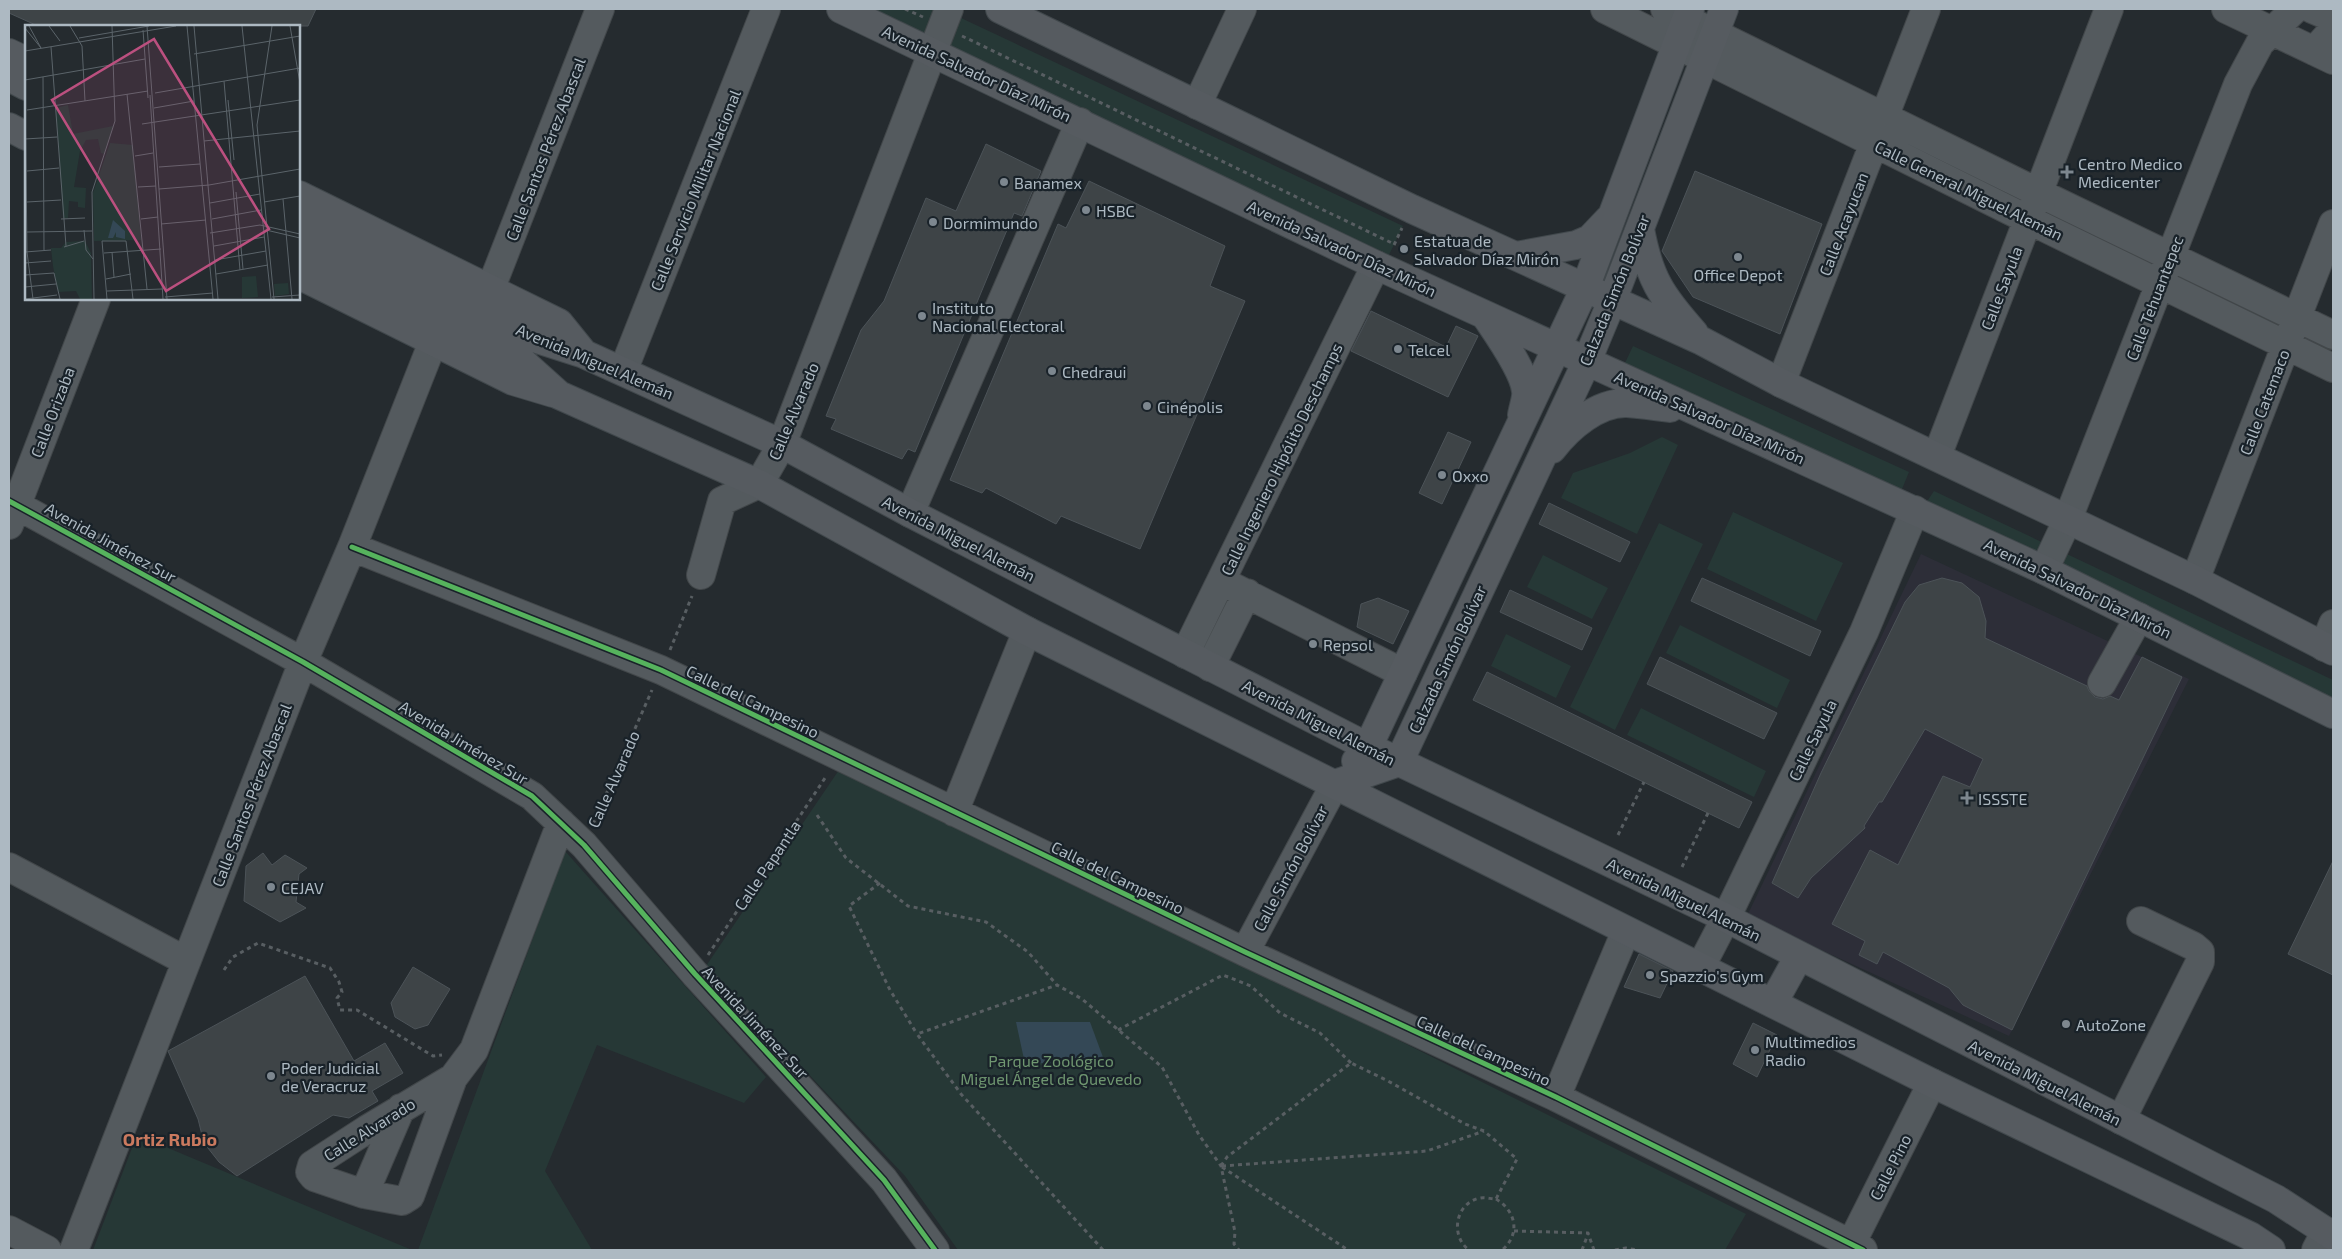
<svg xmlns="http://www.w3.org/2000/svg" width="2342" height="1259" viewBox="0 0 2342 1259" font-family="'Exo 2',sans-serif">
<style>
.medical{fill:#2d2e38}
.green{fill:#263836}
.water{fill:#344856}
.building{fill:#3e4447;stroke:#4c5358}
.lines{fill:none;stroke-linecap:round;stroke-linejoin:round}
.minor-casing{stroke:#42474a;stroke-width:30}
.major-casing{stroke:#41484c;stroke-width:30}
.path{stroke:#585e62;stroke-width:3;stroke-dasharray:4 4;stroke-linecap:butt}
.minor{stroke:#545a5e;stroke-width:28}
.major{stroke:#565b60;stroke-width:28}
.cycleway-casing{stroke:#192229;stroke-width:8}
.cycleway{stroke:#56b35d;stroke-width:5}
.poi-dot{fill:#7d878f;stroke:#192229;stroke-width:2}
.labels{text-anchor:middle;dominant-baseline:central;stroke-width:4.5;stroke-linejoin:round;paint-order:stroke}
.street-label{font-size:16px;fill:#adb9c2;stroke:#192229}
.poi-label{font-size:16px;fill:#adb9c2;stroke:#192229;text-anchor:start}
.park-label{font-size:16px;fill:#6f9670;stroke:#192229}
.neighbourhood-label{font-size:18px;font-weight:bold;fill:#cb7a5f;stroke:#192229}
.inset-road{fill:none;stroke:#5b646a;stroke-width:1}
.view{fill:#bb507f;fill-opacity:0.15;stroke:#bb507f;stroke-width:2.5}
.inset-edge{fill:none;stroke:#adb9c2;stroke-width:2.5}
</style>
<rect width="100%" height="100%" fill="#252b2f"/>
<!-- medical -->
<path class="medical" d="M1921,554l268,125 -180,357 -262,-120z"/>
<!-- green -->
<path class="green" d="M859,9h91l11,9 442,208 -16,33z
M1633,346l276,126 -9,22 -275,-131z
M1662,437l16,8 -41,89 -76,-36 12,-25 57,-20z
M1934,491l399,189v31l-409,-205z
M1733,512l110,51 -27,58 -109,-52z
M1659,523l44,21 -88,186 -45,-23z
M1543,555l65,33 -16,31 -65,-32z
M1680,625l110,55 -13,28 -111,-55z
M1506,634l65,32 -15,32 -65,-32z
M1641,708l125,63 -12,26 -127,-62z
M841,767l269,129 636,318 -21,36h-767l-53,-74 -199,-210z
M565,851l201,226 -22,26 -147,-58 -52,126 47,79h-174z
M137,1135l275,115h-319z"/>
<!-- water -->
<path class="water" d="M1016,1022h74l14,38 -79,4z"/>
<!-- building -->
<path class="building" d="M9,9h307l-8,17h-270l-29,-13z
M986,144l55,27 -19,45 -8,-3 -99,239 -7,-3 -6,10 -71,-30 5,-10 -10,-3 35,-86 23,-29 42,-103 30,13z
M1695,171l127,53 -42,110 -87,-37 -31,-46z
M1089,181l136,65 -15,40 35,15 -105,248 -79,-33 -5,8 -70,-36 -4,5 -32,-13 108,-256 8,4z
M1371,311l75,36 10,-21 22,10 -30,61 -97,-46z
M1448,432l23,10 -29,62 -23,-11z
M1549,503l81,39 -10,20 -81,-38z
M1702,578l119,53 -11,25 -119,-55z
M1942,578l20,5 17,14 7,24 -1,17 102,48 2,5 6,6 8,2 7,-3 9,4 23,-43 40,20 -170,353 -49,-25 -14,-17 -66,-36 -6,12 -18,-9 6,-14 -33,-17 38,-74 28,15 45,-89 27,11 13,-28 -58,-30 -43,73h-3l-15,24 1,2 -54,50 -13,20 -26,-15 49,-110 84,-171 14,-17z
M1510,590l82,38 -10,22 -82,-38z
M1378,598l31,13 -16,33 -36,-17 4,-23z
M1660,657l117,56 -13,26 -117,-55z
M1487,672l265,130 -13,26 -266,-128z
M263,853l9,12 13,-10 22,13 -8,6 -3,28 10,6 -26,14 -36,-21 2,-35z
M2333,861v114l-45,-21z
M1639,954l34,17 -13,27 -36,-11z
M413,967l37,22 -22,36 -13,4 -20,-12 -4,-14z
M305,976l49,85 31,-18 18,30 -31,18 6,10 -29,17 -16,-3 -96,61 -18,-14 -15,-19 -6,-24 -30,-68z
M1753,1023l24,12 -20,42 -24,-13z"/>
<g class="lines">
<defs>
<path id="minor" d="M1605,9l422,210 306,149
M1665,9l374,184 294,142
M2226,9l107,51
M2312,9l21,9
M2314,51l19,-21
M1197,105l45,-96
M490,290l110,-281
M623,371l143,-362
M1781,383l145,-374
M1937,456l172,-447
M9,501l294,161 229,134 52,49 111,129 189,206 51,70
M910,513l170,-391
M9,525l87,-226
M352,547l309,123 584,282 311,145 307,153
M2044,570l23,-49 171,-437 22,-41 35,-34
M701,575l21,-74 37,-17 23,-40 167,-435
M2195,580l138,-356
M1221,581l182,92
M2324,647l9,-23
M1185,654l191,-389
M1210,667l37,-74
M2102,683l37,-66
M954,812l73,-181
M9,867l177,94
M1245,952l90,-168
M1701,966l25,-48 138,-286 51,-122
M453,1078l-87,52 -54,35 -2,7 4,5 50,17 38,7 8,-5 43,-118 21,-28 87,-227
M1556,1097l70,-166
M2121,1120l79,-158v-10l-7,-6 -52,-25
M364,1194l37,-86
M9,1230l38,20
M74,1250l229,-588 49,-115 81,-205
M1848,1250l84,-167
M2316,1250l10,-19"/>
<path id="major" d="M841,9l535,256 668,305 289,144
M1000,9l412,200 288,131 81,43 414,197 138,71
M9,53l17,8
M9,77l17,9
M9,127l17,9
M299,195l260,128 25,31
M299,222l235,116 50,16 198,90 128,69 458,234 358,171 550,281 57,37
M1640,229c9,49 21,67 54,104
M299,245l220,114 40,36 200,89 268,147 905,452 318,153 21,14
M1516,256l60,-11 14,-6 19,-20
M299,275l214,106 40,12
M1485,315c12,18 39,55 41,76 1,7 -3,17 -4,24
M1552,449c17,-22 46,-47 75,-46 14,1 29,3 43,5
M1356,761l12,-14 217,-459 105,-279
M1335,784l64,-22 188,-401 25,-60 112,-292
M1773,1003l26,-47"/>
</defs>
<!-- minor casing -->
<use href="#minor" class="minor-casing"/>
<!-- major casing -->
<use href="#major" class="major-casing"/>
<!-- path -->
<path class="path" d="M905,9l18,8
M962,36l432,208
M1394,245l8,-17
M670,650l22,-54
M817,815l29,43 62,48 78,16 42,30 29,33
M593,824l59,-134
M1618,835l26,-53
M1682,867l26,-54
M880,883l-31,23 41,84 27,44
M708,955l119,-180
M224,970l9,-13 25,-14 72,25 9,14 3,10 -5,6 3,12h17l76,46 9,-1
M1118,1030l105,-55 28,11 29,27 40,20 31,30
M1221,1166l6,-9 124,-94 37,18 77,43 19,7 33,28 -21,40c-5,0 -11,-2 -16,-1 -25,5 -30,38 -11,52
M1222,1166l205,-15 57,-20
M1222,1167l126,83
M1496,1199c20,12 25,35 6,51
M1514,1231l74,2 6,17
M1103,1250l-142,-156 -44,-60 140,-49 25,14 80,68 37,68 22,31 14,66 -1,12 5,6
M1582,1250l6,-16
M1615,1250l11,-2 11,2"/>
<!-- minor -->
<use href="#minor" class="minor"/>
<!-- major -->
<use href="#major" class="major"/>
<defs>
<path id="cycleway" d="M9,501l294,161 229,134 52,49 111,129 189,206 51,70
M352,547l309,123 584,282 311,145 307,153"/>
</defs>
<!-- cycleway casing -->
<use href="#cycleway" class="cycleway-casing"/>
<!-- cycleway -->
<use href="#cycleway" class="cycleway"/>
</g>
<!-- markers -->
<g class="poi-dot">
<path d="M2064.5 164.5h5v5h5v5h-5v5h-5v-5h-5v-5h5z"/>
<circle cx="1004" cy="182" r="5"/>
<circle cx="1086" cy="210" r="5"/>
<circle cx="933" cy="222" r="5"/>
<circle cx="1404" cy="249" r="5"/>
<circle cx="1738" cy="257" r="5"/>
<circle cx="922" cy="316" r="5"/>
<circle cx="1398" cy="349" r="5"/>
<circle cx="1052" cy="371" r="5"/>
<circle cx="1147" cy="406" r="5"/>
<circle cx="1442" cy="475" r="5"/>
<circle cx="1313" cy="644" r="5"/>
<path d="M1964.5 790.5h5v5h5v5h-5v5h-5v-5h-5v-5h5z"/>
<circle cx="271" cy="887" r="5"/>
<circle cx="1650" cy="975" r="5"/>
<circle cx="2066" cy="1024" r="5"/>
<circle cx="1755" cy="1050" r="5"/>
<circle cx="271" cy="1076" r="5"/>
</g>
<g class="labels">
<!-- street labels -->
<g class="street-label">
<text transform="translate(977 73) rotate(25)">Avenida Salvador Díaz Mirón</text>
<text transform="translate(545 149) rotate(-69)">Calle Santos Pérez Abascal</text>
<text transform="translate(695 190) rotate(-68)">Calle Servicio Militar Nacional</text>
<text transform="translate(1969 190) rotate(26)">Calle General Miguel Alemán</text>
<text transform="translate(1843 224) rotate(-69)">Calle Acayucan</text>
<text transform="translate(1342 248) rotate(25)">Avenida Salvador Díaz Mirón</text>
<text transform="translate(2001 288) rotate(-69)">Calle Sayula</text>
<text transform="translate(1614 290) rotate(-68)">Calzada Simón Bolívar</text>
<text transform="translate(2154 298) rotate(-69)">Calle Tehuantepec</text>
<text transform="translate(595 361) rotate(23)">Avenida Miguel Alemán</text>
<text transform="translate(2264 402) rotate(-69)">Calle Catemaco</text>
<text transform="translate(793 411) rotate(-67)">Calle Alvarado</text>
<text transform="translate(52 412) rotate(-69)">Calle Orizaba</text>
<text transform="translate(1710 417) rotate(24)">Avenida Salvador Díaz Mirón</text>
<text transform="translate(1281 459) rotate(-64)">Calle Ingeniero Hipólito Deschamps</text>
<text transform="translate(959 538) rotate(27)">Avenida Miguel Alemán</text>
<text transform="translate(111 542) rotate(29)">Avenida Jiménez Sur</text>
<text transform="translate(2078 588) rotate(26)">Avenida Salvador Díaz Mirón</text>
<text transform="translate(1447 659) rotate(-65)">Calzada Simón Bolívar</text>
<text transform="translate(753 701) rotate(26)">Calle del Campesino</text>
<text transform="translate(1319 722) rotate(27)">Avenida Miguel Alemán</text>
<text transform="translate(1812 740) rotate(-64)">Calle Sayula</text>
<text transform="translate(464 742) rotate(31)">Avenida Jiménez Sur</text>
<text transform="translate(613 779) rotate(-66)">Calle Alvarado</text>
<text transform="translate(251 795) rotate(-69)">Calle Santos Pérez Abascal</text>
<text transform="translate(767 865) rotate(-56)">Calle Papantla</text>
<text transform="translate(1290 868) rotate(-62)">Calle Simón Bolívar</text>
<text transform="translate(1118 877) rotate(26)">Calle del Campesino</text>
<text transform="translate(1684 899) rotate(26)">Avenida Miguel Alemán</text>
<text transform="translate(756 1022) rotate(47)">Avenida Jiménez Sur</text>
<text transform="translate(1484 1050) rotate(25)">Calle del Campesino</text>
<text transform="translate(2045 1082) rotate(27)">Avenida Miguel Alemán</text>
<text transform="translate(369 1129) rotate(-32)">Calle Alvarado</text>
<text transform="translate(1890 1167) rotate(-63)">Calle Pino</text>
</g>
<!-- poi labels -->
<g class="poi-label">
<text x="2078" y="163">Centro Medico<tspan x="2078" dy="18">Medicenter</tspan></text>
<text x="1014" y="182">Banamex</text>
<text x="1096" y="210">HSBC</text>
<text x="943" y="222">Dormimundo</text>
<text x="1414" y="240">Estatua de<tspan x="1414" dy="18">Salvador Díaz Mirón</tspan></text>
<text x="1738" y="274" text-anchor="middle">Office Depot</text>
<text x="932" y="307">Instituto<tspan x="932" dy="18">Nacional Electoral</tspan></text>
<text x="1408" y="349">Telcel</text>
<text x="1062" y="371">Chedraui</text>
<text x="1157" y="406">Cinépolis</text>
<text x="1452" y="475">Oxxo</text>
<text x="1323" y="644">Repsol</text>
<text x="1978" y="798">ISSSTE</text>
<text x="281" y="887">CEJAV</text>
<text x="1660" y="975">Spazzio's Gym</text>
<text x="2076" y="1024">AutoZone</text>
<text x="1765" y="1041">Multimedios<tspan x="1765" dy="18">Radio</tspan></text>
<text x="281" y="1067">Poder Judicial<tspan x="281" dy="18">de Veracruz</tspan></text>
</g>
<!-- park labels -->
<g class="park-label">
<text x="1051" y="1060">Parque Zoológico<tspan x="1051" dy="18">Miguel Ángel de Quevedo</tspan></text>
</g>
<!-- neighbourhood labels -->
<g class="neighbourhood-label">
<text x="170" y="1139">Ortiz Rubio</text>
</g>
</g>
<!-- overview -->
<g transform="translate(25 25)">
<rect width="275" height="275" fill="#252b2f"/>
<path d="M43,80l5,29 40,-8 -9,28 -3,-1 -3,-14 -12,1 -6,11 -6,36 12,1 -1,20 -7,-1v-5l-9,-1 -1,17h-5l-7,-110zM85,118l23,2 8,95 -47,1 -1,-48zM60,216l6,12 1,46h-12l-4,-8 -18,1 -5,-26 -2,-18h10l5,-6zM231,251l2,21 -16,1v-21zM263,258l1,11 -14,2 -1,-12z" fill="#263836"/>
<path d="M88,195l12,11v8l-9,-2v-5l-3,6h-5z" fill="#344856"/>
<path class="inset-road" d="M4,1l12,22M24,1l11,15M45,1l12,20 3,55M122,1l20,273M162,1l26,273M169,1l24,273M217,1l29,273M247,1l-15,99 17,174M265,1l10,57M0,3l16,20M118,5l5,68M54,13l70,-12M26,22l15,199M0,26l151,-25M169,29l106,-18M18,52l1,173M0,55l120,-21M199,56l16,189M0,65l2,162 6,47M130,68l145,-25M102,69l20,195M125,70l13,204M203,75l6,60M129,83l40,-7M2,85l121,-19M117,99l158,-24M0,114l32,-2M179,116l96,-10M110,131l18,-3M134,142l41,-3M2,146l32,-3M113,162l18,-1M134,164l50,-4 91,-16M211,167l7,77M258,174l9,100M2,177l34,-2M239,177l36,-6M185,178l50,-9M36,194l24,-1M116,194l17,-2M187,194l49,-9M136,199l45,-4M59,205l2,20 7,9M241,205l34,8M2,207l65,-1M185,208l50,-8 40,9M189,221l50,-9M39,222l20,-6M0,227l26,-2M87,227l2,25M79,228l57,-4M190,235l51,-9M0,238l26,-2M191,249l52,-9M0,250l29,-2 6,26M81,254l25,-5M0,262l31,-3M82,266l55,-2M140,272l48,-4M247,272l28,-2M0,274l32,-4M69,274l-2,-107 23,-71 -3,-95M82,274l-5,-58h24l7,58"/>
<path class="view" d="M129,14l115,190 -103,62 -114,-191z"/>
<rect width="275" height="275" class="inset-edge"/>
</g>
<!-- border -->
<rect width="2342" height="1259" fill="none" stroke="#adb9c2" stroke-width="20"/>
</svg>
